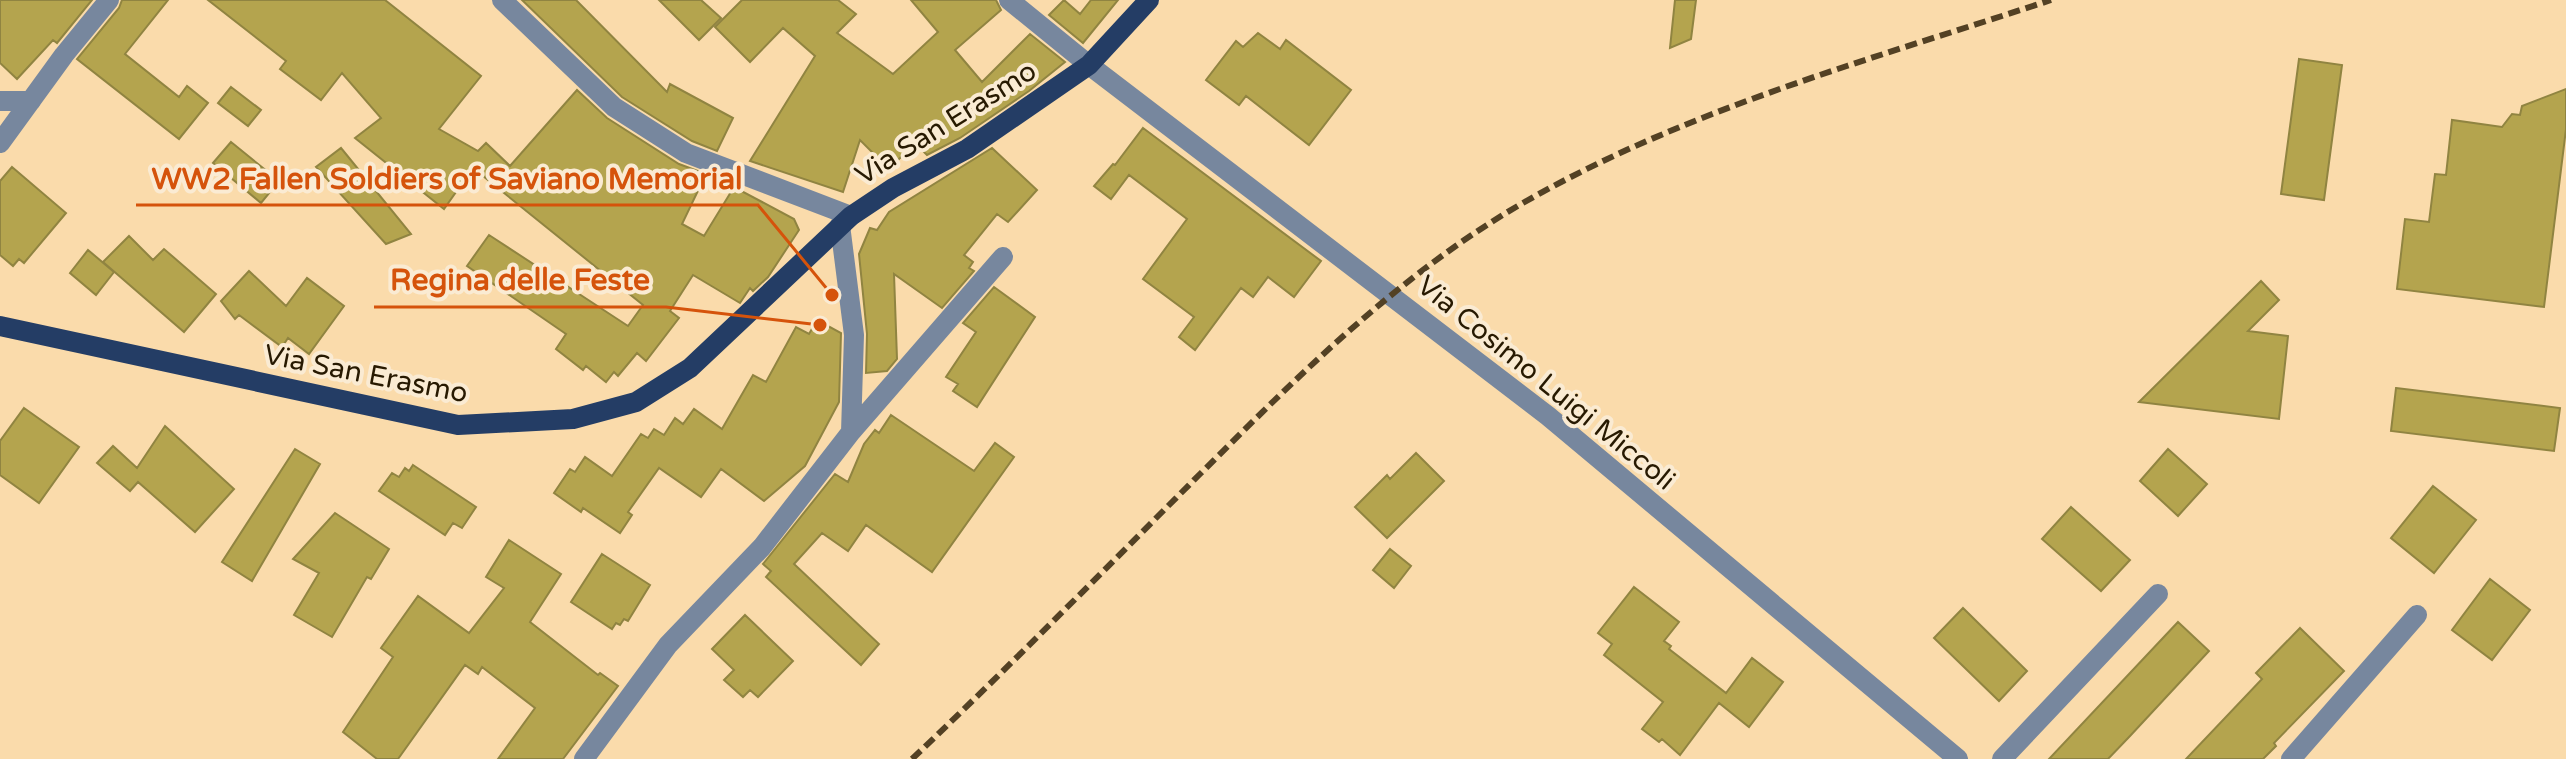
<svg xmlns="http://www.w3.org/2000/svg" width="2566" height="759" viewBox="0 0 2566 759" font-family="'Varela Round',sans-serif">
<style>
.building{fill:#b4a44e;stroke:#908441;stroke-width:2}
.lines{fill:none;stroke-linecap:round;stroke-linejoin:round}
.minor{stroke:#77879e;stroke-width:20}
.major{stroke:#243d65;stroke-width:20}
.rail{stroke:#534124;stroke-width:6;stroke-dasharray:12 6;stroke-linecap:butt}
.labels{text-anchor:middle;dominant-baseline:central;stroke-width:8;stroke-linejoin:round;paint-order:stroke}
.street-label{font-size:28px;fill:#271901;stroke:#faebd3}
.leader{fill:none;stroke:#d5530b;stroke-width:3}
.callout-dot{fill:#d5530b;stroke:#faebd3;stroke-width:3}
.callout-label{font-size:30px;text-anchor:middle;font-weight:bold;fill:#d5530b;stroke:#faebd3;stroke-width:8;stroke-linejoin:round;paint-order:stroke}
</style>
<rect width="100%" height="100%" fill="#fadbab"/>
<!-- building -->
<path class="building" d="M0,0h92l-35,43 -4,-3 -36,39 -17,-16z
M122,0h46l-43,54 54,43 8,-11 21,17 -29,36 -102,-80 42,-51z
M208,0h177l96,76 -42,53 39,22 8,-8 24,23 67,-76 30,28 72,46 27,10 -24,50 22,12 30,-49 60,32 5,11 -31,47 -15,14 -3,-3 -10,15 -47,-28 -23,36 9,7 -33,43 -9,-8 -19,23 -4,-4 -8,10 -20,-16 -3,4 -27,-21 10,-15 -99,-68 22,-31 139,91 15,-21 -170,-137 -29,41 -89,-71 26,-20 -39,-45 -21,27 -41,-31 6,-8z
M522,0h54l91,92 3,-8 63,34 -16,33 -25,-10 -70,-44z
M659,0h42l20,18 -22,22z
M742,0h96l18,14 -19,19 56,41 45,-42 -27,-32h85l5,10 -46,40 27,32 48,-48 35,28 -36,29 -69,47 -33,17 -12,-12 -26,26 -29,-29 -17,52 -93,-31 65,-105 -32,-28 -33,34 -35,-35z
M1064,0l16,14 11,-14h27l-35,43 -34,-28z
M1675,0h21l-5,39 -21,9z
M1258,33l22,16 6,-9 65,50 -42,55 -63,-49 -7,9 -33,-25 30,-39 7,6z
M2299,59l43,6 -18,135 -43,-6z
M231,87l30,23 -13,16 -30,-23z
M2566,89v40l-22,178 -147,-18 8,-70 24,3 6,-48 11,1 6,-55 50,7 10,-13 8,1 2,-9z
M1143,128l178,133 -27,36 -26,-20 -15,20 -12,-9 -46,62 -16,-13 15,-20 -51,-38 44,-60 -58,-44 -18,24 -17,-13 19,-22 2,1z
M231,142l48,39 -18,22 -48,-40z
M341,148l70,86 -25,10 -70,-77z
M992,148l45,42 -29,32 -11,-8 -33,41 9,7 -4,6 5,3 -32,37 -48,-34 3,85 -10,12 -21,2 1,-39 -8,-80 11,-26 7,2 12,-18z
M12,167l54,46 -42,50 -5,-4 -6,7 -13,-11v-74z
M129,236l24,24 11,-11 52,45 -32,38 -81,-70z
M88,250l26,22 -18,23 -26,-22z
M249,271l37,35 21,-28 37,28 -35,48 -21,-16 -6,9 -43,-32 -4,4 -14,-18z
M2261,281l18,19 -31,31 40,5 -9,83 -140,-17z
M994,287l41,30 -58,90 -24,-16 5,-7 -12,-7 30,-45 -13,-9z
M817,320l24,13 -2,69 -34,64 -41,35 -43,-32 -20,28 -42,-29 -31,44 4,3 -12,18 -37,-25 -2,4 -27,-19 16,-24 5,3 10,-15 27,19 29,-42 7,4 6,-9 10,6 11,-17 8,6 11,-15 28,20 31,-54 13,7 30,-55 13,7z
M2396,388l164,20 -6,43 -163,-20z
M24,408l55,39 -40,56 -39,-28v-34z
M891,415l83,56 21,-28 19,14 -82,115 -66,-47 -18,26 -26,-18 -28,31 85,80 -18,21 -95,-88 5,-6 -8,-7 72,-90 13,8 16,-38 11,-14 4,3z
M165,426l69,63 -39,43 -57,-50 -8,9 -33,-28 16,-17 24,22z
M295,449l25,15 -68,117 -30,-19z
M2168,449l39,35 -29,32 -38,-35z
M1416,453l28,28 -57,57 -32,-31 32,-32 3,4z
M413,465l63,42 -14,21 -9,-5 -8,12 -66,-44 13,-18 7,4 6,-9 4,3z
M2433,486l43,34 -42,53 -43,-35z
M2071,507l59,53 -29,31 -59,-52z
M335,513l54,36 -18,30 -4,-2 -35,60 -38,-22 25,-42 -26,-14z
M509,540l52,34 -31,48 68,53 2,-2 18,13 -55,73h-65l37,-51 -53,-41 -4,7 -13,-9 -67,94h-21l-34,-27 50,-75 -12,-9 37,-52 51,37 35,-45 -18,-11z
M1390,549l21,17 -17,22 -21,-18z
M602,554l48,31 -22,36 -4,-2 -4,6 -4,-2 -4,6 -41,-27z
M2490,579l40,31 -38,50 -40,-30z
M1634,587l45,35 -15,19 7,5 -2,3 57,44 26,-35 31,24 -34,45 -30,-24 -39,52 -18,-16 -3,3 -17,-13 21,-27 -59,-47 8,-11 -14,-11z
M1963,608l64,63 -28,30 -65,-63z
M745,615l48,46 -35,36 -8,-7 -7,7 -19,-17 10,-10 -22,-21z
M2178,622l31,29 -79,85 -22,23h-59z
M2300,628l44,43 -70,72 2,3 -13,13h-77l76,-80 -6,-6z"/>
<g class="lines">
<!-- minor -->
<path class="minor" d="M502,0l112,107 72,46 165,63
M1009,0l80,65 459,351 410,343
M0,101h31
M0,143l64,-88 45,-55
M851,432l152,-175
M584,759l84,-114 94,-98 89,-115 3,-97 -14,-110
M2002,759l156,-165
M2291,759l126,-144"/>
<!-- major -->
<path class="major" d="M0,326l458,99 115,-6 63,-17 54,-34 161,-152 42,-28 74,-39 122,-84 60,-65"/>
<!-- rail -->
<path class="rail" d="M912,759c98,-93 193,-190 289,-286 98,-98 195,-195 315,-266 166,-97 354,-147 535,-207"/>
</g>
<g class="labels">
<!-- street labels -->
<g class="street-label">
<text transform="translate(946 123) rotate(-32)">Via San Erasmo</text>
<text transform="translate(366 374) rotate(11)">Via San Erasmo</text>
<text transform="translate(1546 383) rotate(39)">Via Cosimo Luigi Miccoli</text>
</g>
</g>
<!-- callouts -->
<path class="leader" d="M832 295L758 205H136M820 325L666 307H374"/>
<g class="callout-dot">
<circle cx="832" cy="295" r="8"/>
<circle cx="820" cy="325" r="8"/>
</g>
<g class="callout-label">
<text x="447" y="189">WW2 Fallen Soldiers of Saviano Memorial</text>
<text x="520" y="290">Regina delle Feste</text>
</g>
</svg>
